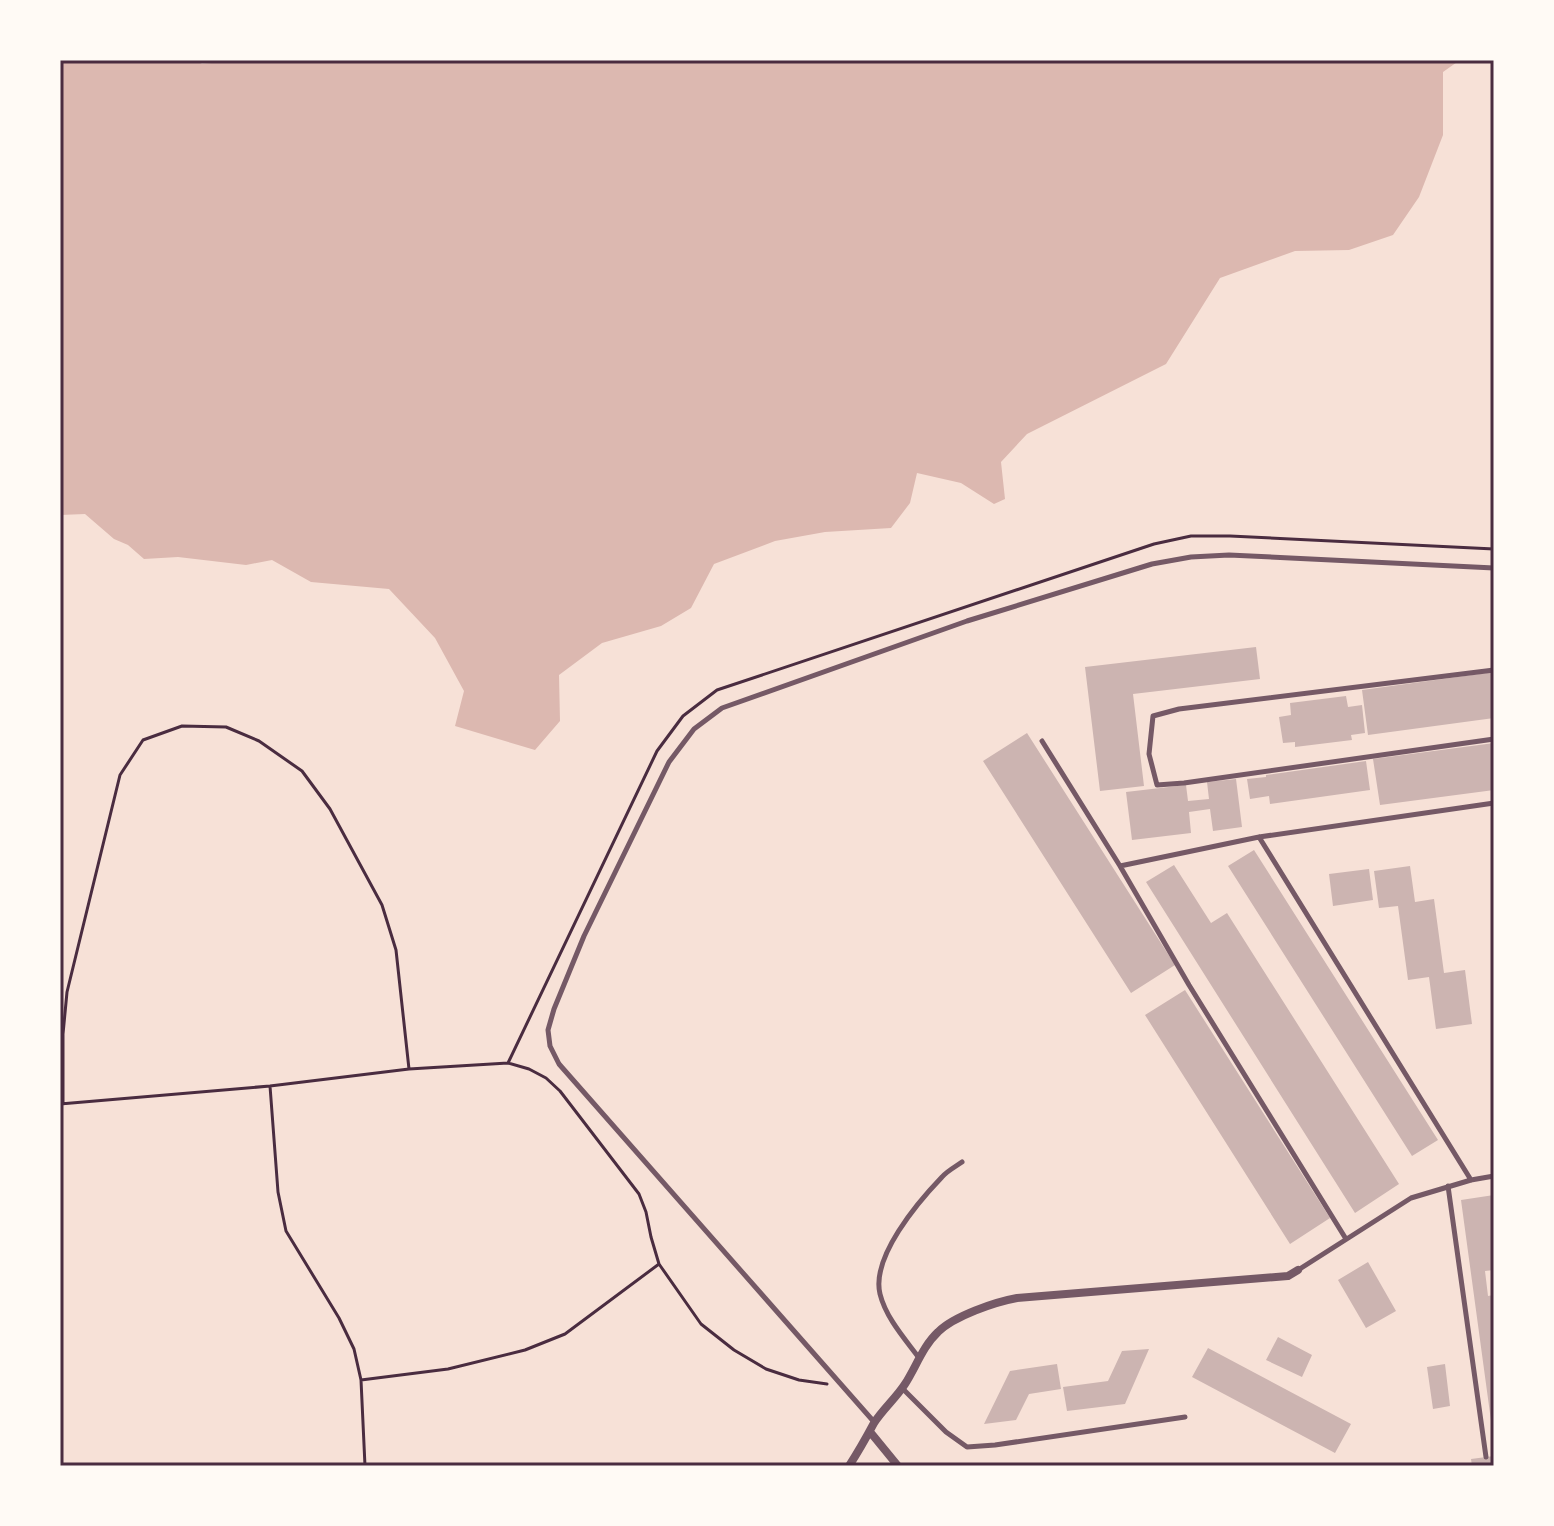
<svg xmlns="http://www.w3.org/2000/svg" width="1554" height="1526" viewBox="0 0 1554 1526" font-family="Arial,sans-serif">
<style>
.water{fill:#dcb8b0}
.building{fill:#ccb4b1}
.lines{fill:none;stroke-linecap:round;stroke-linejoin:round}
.path{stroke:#4a2c40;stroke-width:3}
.service{stroke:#755966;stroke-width:5}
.minor{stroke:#755966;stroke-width:8}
.neatline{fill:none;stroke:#4a2c40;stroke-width:3}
</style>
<rect width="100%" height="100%" fill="#f7e1d7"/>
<!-- water -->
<path class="water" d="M60,60h135l7,4 20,-2 1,-2h1237l-17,12v63l-24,62 -26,38 -44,15 -54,1 -75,27 -54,86 -139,70 -26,28 4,37 -11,5 -33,-21 -44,-10 -7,30 -19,25 -66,4 -50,9 -61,23 -23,44 -30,18 -59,17 -43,32 1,46 -25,29 -80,-24 9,-35 -29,-53 -46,-49 -78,-7 -39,-22 -26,5 -68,-8 -34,2 -16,-14 -14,-6 -29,-25 -25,1z"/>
<!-- building -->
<path class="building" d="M1256,647l4,32 -127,15 11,92 -44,5 -15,-124z
M1494,672v46l-126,17 -6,-45z
M1346,696l2,11 14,-2 3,28 -14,2 1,5 -57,7v-5l-12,1 -4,-26 12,-2 -1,-12z
M1027,733l148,232 -44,28 -148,-232z
M1494,743v47l-114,15 -7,-46z
M1366,761l4,29 -100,14 -1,-8 -19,3 -3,-20 19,-2v-2z
M1236,779l6,48 -29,4 -3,-22 -21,3 2,21 -59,7 -6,-48 60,-7 2,16 21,-2 -2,-17z
M1254,850l184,290 -26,16 -184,-290z
M1174,865l37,58 16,-10 172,271 -44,29 -209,-331z
M1410,866l5,36 19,-3 10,74 21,-3 7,54 -36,5 -7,-52 -21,3 -10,-74 -19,2 -5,-37z
M1369,869l4,31 -40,6 -4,-32z
M1185,990l145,228 -40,26 -145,-229z
M1494,1195v75l-9,1 3,25 6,-1v132l-2,1 -31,-228z
M1368,1262l28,49 -30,17 -28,-48z
M1278,1337l34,18 -10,22 -36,-17z
M1208,1348l143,76 -16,29 -143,-76z
M1149,1349l-24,55 -58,7 -4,-24 45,-6 14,-30z
M1057,1364l4,25 -32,5 -13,26 -32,4 26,-53z
M1445,1364l5,42 -17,3 -6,-42z
M1494,1456v10h-22l-1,-7z"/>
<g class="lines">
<!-- path -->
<path class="path" d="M508,1063l149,-312 26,-35 34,-26 437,-146 37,-8h39l264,13
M270,1086l8,106 8,39 53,87 15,31 7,31 4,86
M63,1102v-68l4,-42 53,-217 23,-35 39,-14 44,1 33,14 43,30 28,38 52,96 14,45 13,119
M60,1104l210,-18 139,-17 99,-6 21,6 17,9 14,13 79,103 7,18 5,25 8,27 42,60 33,26 32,19 33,11 28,4
M361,1380l87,-11 77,-19 40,-16 94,-70"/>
<!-- service -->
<path class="service" d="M1494,670l-315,39 -26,7 -4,38 8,31 27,-2 310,-44
M1042,741l78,125 69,119 157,254
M1259,837l212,343
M1120,866l139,-29 235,-34
M1448,1186l38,271
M1298,1270l113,-72 60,-18 23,-4
M919,1358c-14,-19 -33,-40 -39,-64 -9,-37 38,-92 62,-117 5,-6 13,-10 20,-15
M903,1389l43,43 21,15 28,-2 190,-28
M875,1423l-316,-359 -9,-18 -2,-16 6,-21 30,-73 85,-174 25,-33 28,-21 245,-87 185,-57 39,-7 38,-2 265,13"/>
<!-- minor -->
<path class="minor" d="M871,1433l27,33
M849,1466c9,-14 17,-28 25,-43 9,-14 22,-25 31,-39 11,-17 18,-38 33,-52 16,-16 57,-30 79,-34l271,-22 10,-6"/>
</g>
<!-- border -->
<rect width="1554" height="1526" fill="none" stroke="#fffaf5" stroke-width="124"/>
<rect x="62" y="62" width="1430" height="1402" class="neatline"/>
</svg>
